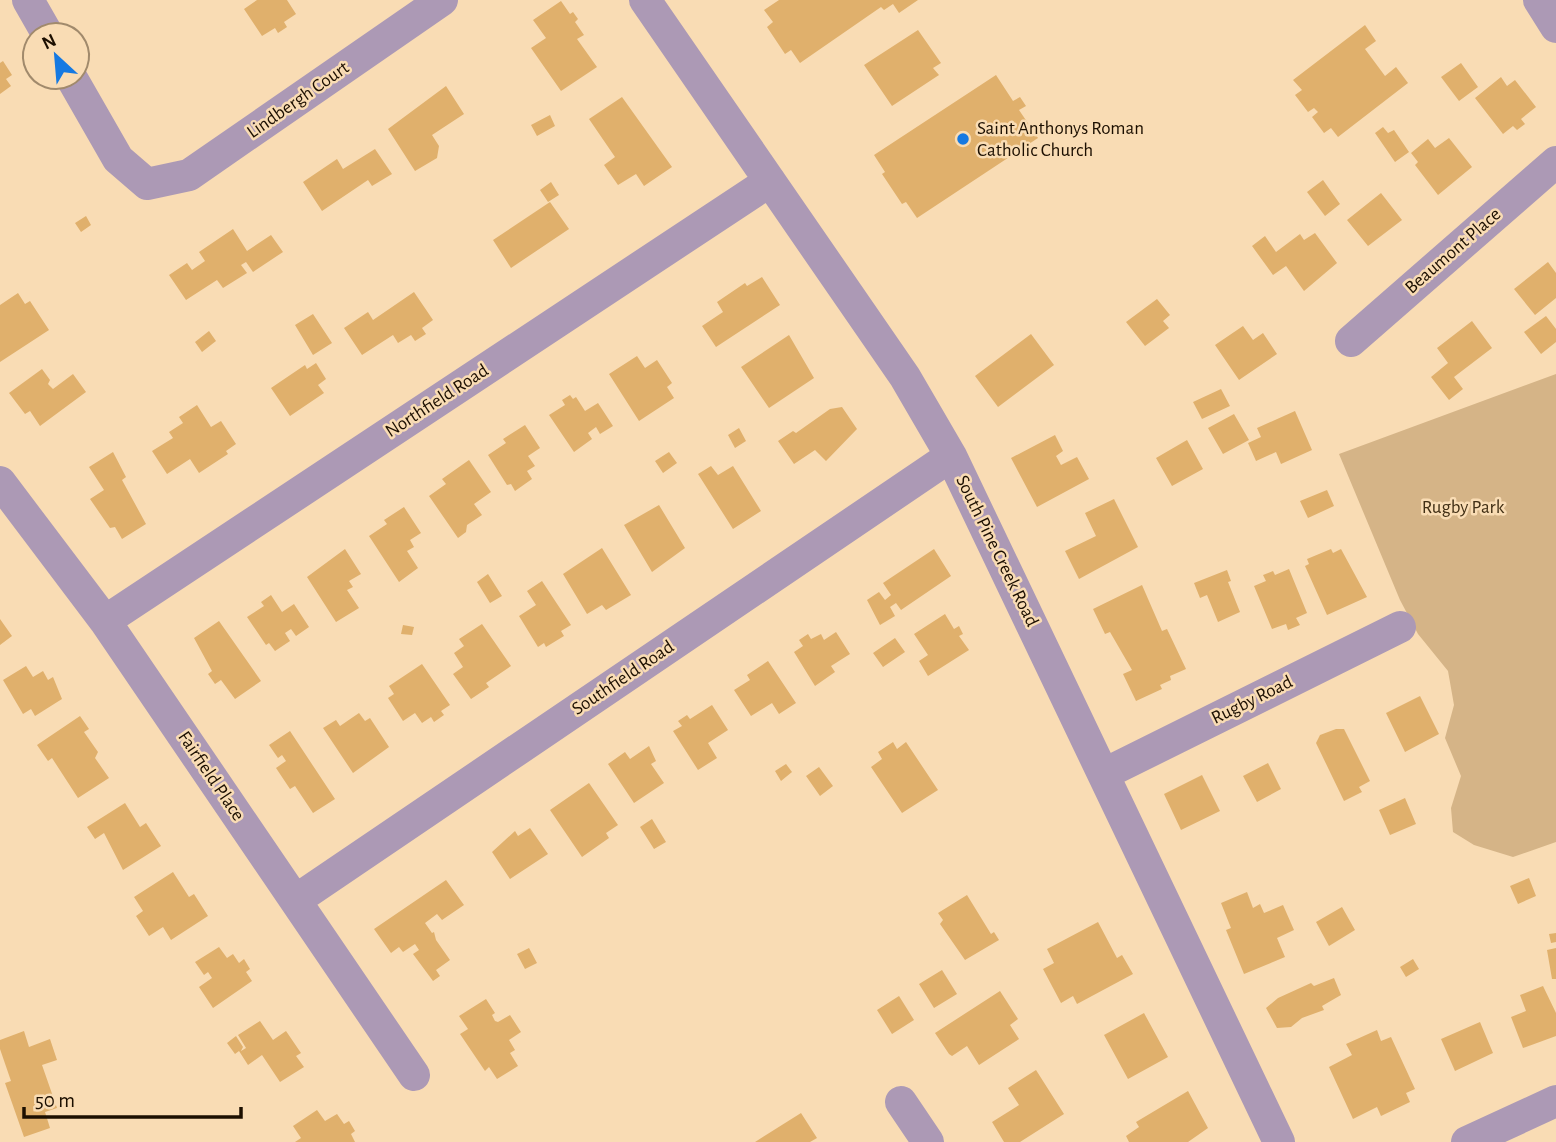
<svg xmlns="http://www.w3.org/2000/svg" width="1556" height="1142" viewBox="0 0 1556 1142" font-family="'Alegreya Sans',sans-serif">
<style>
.green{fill:#d5b487}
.building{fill:#e0b06c}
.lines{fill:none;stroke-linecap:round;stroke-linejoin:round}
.minor{stroke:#ac99b5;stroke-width:32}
.poi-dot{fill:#1579e2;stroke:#f9dcb4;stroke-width:2.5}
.labels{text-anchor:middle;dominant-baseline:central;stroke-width:5;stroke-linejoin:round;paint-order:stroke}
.street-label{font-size:19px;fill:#1c0f00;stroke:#f9dcb4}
.poi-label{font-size:19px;fill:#1c0f00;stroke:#f9dcb4;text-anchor:start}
.park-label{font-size:19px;fill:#412f15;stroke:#f9dcb4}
</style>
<rect width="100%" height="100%" fill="#f9dcb4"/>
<!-- green -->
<path class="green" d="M1556,374v468l-43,15 -39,-12 -21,-13 -2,-24 10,-32 -16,-38 9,-33 -6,-34 -30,-37 -18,-34 -61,-146z"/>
<!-- building -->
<path class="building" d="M257,0h30l9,14 -12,8 3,5 -9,6 -3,-5 -13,8 -18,-27z
M779,0h139l-19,13 -6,-9 -9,6 -3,-3 -81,56 -9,-13 -6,4 -18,-27 6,-5 -9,-12z
M561,1l9,13 3,-2 5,7 -3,3 9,13 -7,4 20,28 -36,24 -30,-43 15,-10 -13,-18z
M1365,25l11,16 -11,8 20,27 11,-9 12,16 -70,54 -7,-9 -7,5 -12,-16 6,-5 -4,-4 -6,4 -13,-17 7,-5 -9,-10z
M918,30l23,33 -8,5 6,7 -47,31 -28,-41z
M3,61l9,14 -6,4 5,7 -11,8v-31z
M1461,63l17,24 -19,14 -18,-24z
M996,75l17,26 7,-4 6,9 -7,4 19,28 -121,80 -11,-16 -4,2 -20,-30 3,-2 -11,-17z
M1501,77l6,9 8,-6 21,27 -15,12 4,5 -8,6 -4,-4 -10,8 -28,-36z
M446,86l18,28 -32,21 7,11 -2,12 -22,13 -27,-42z
M622,97l50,70 -28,19 -8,-12 -18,11 -14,-20 11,-8 -26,-38z
M550,115l5,11 -18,10 -6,-11z
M1383,127l5,6 6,-3 15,22 -14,10 -20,-29z
M1449,138l23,29 -34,28 -23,-30 3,-3 -7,-9 17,-14 7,9z
M375,149l17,25 -20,12 -4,-6 -46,31 -19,-29 34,-23 6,10z
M1323,180l17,24 -15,12 -18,-24z
M551,182l8,13 -11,7 -8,-12z
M1381,193l21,27 -34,26 -21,-26z
M550,202l19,27 -58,39 -18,-28z
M86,216l5,9 -10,7 -6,-9z
M233,229l14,22 24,-16 12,17 -30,20 -7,-10 -5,3 6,8 -24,15 -6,-8 -31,20 -17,-25 18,-12 5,7 13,-9 -6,-9z
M1315,233l22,30 -33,28 -18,-25 -13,9 -21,-29 13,-10 11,16 24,-18 4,6z
M1548,262l8,11v25l-21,17 -21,-26z
M762,277l18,28 -64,42 -14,-21 21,-14 -6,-10 28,-19 2,3z
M414,292l19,28 -11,8 4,6 -11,7 -4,-6 -13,8 -5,-8 -31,20 -18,-27 24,-16 5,8z
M18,293l7,11 5,-3 19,29 -49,32v-57z
M1157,299l13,16 -7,6 6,7 -24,18 -19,-24z
M313,314l19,29 -19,12 -18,-30z
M1546,316l10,13v13l-15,12 -17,-22z
M1472,321l20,27 -38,29 9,12 -14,11 -18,-23 17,-14 -11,-15z
M1243,326l10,14 10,-7 14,21 -38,26 -24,-35z
M209,331l7,10 -14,11 -7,-10z
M1031,334l23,31 -56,42 -23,-31z
M789,335l25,43 -45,30 -28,-41z
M637,356l8,12 12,-8 15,23 -5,4 7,11 -35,23 -30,-47z
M316,363l10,16 -8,6 6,8 -34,23 -19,-28 34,-23 2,4z
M42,369l8,11 -2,4 5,5 20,-15 13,18 -46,34 -10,-15 -5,3 -16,-21z
M1221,389l9,17 -28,13 -9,-17z
M570,395l3,4 3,-2 9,14 13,-8 15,23 -13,8 -4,-7 -8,6 4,6 -18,13 -25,-37 16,-10 -3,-5z
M197,405l14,22 10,-6 15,23 -10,7 2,3 -29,19 -9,-14 -23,15 -15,-23 21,-13 -4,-6 14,-9 -4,-6z
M842,407l15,22 -31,32 -11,-11 -21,14 -16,-23 15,-10 3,2 34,-24z
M1295,411l17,39 -31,14 -5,-12 -20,9 -8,-18 13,-6 -4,-9z
M1234,414l15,26 -26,14 -15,-26z
M525,425l15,23 -12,8 7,10 -8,5 5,8 -17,12 -4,-7 -4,1 -19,-30 18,-12 -3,-4z
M739,428l7,13 -11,7 -7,-13z
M1055,435l8,16 -7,5 5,9 16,-8 12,22 -52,28 -26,-49z
M1187,440l16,29 -31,17 -16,-28z
M113,452l13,25 -4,3 24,44 -24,15 -7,-12 -5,1 -20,-29 14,-9 -15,-23z
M669,452l8,11 -14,10 -8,-12z
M469,460l22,32 -17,12 8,11 -15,10 -1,7 -8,6 -29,-42 17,-12 -4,-5z
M711,466l7,9 15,-9 28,45 -28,18 -35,-55z
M1327,490l7,16 -26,12 -8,-17z
M1114,499l24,48 -59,32 -14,-28 31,-15 -11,-23z
M659,505l26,43 -33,24 -28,-47z
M404,507l17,26 -11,7 4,7 -7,4 11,17 -19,14 -30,-46 18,-12 -3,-4z
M602,548l29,47 -25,15 -4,-5 -15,9 -24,-40z
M345,549l16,25 -12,7 4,6 -6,3 12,18 -23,14 -29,-45z
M934,549l17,27 -50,34 -5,-7 -6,4 5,9 -15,9 -13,-25 12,-8 6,8 6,-5 -8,-12z
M1331,549l2,4 8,-4 26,48 -40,18 -22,-49 4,-2 -2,-5z
M1289,569l18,44 -11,5 4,7 -12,5 -2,-6 -14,5 -18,-43 12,-5 -3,-6 10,-4 2,4z
M1227,570l4,11 -3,1 12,30 -22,10 -11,-27 -7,3 -6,-15z
M488,574l14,22 -12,7 -13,-21z
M542,581l29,44 -10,6 3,5 -18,11 -2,-4 -6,4 -19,-31 17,-11 -9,-14z
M1142,585l20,46 5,-2 19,40 -16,7 1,4 -11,5 2,4 -26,12 -13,-27 9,-4 -22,-38 -5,2 -12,-25z
M271,595l11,17 12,-8 15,23 -13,9 -5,-7 -6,4 5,8 -15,10 -6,-8 -3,2 -19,-28 17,-11 -3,-4z
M945,614l9,15 5,-3 4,8 -4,2 10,14 -41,26 -9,-15 9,-6 -14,-21z
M0,619l12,17 -12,9z
M219,621l42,60 -26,18 -14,-19 -6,4 -7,-10 4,-3 -18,-33z
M482,624l29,42 -25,17 3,4 -18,12 -18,-25 10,-7 -9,-14 10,-7 -5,-7z
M403,625l11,2 -2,8 -11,-1z
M836,632l14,22 -19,12 4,6 -20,14 -21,-34 9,-6 -4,-6 9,-6 3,5 10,-5 3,6z
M895,638l10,14 -22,15 -10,-14z
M768,661l28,42 -17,11 -7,-11 -21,13 -17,-26 16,-10 -3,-5z
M422,664l28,41 -9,6 3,4 -10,7 -3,-5 -9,6 -7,-10 -12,8 -15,-23 6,-4 -5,-8z
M26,666l7,11 10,-6 5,9 5,-3 9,22 -27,17 -4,-7 -8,5 -20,-34z
M1420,696l19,38 -34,18 -19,-39z
M712,705l16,25 -20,13 9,15 -19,12 -25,-39 9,-5 -4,-5 9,-6 3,4z
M359,713l6,8 5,-3 19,29 -36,26 -30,-45 13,-8 4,6z
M80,716l9,13 -5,3 14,20 -3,6 14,20 -31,20 -26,-40 -4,3 -11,-16z
M1336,729h8l26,52 -11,6 3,5 -18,9 -28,-58 4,-8z
M290,731l45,68 -22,14 -18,-27 -5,3 -14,-21 10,-7 -4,-6 -4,3 -9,-13z
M893,742l4,7 9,-7 32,48 -36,23 -31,-46 11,-8 -4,-7z
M649,746l7,15 -5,3 13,19 -30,20 -26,-39 17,-12 5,7z
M1268,763l13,26 -24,13 -14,-26z
M786,764l6,8 -11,9 -6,-10z
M819,767l14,19 -13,10 -14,-20z
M1202,775l18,36 -39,19 -17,-36z
M589,783l29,42 -12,8 3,5 -27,19 -32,-47z
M1405,798l11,26 -26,11 -11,-25z
M125,803l15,24 6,-4 15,23 -38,24 -19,-37 -9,6 -8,-12z
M652,819l14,23 -12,7 -14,-22z
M530,828l18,26 -38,25 -18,-27 23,-21 3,5z
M173,872l16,25 5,-3 14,22 -37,24 -8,-13 -14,9 -13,-20 7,-5 -9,-14z
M1529,878l7,18 -18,8 -8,-18z
M446,880l18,25 -22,15 -5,-6 -12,9 7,10 2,-1 2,8 14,20 -14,10 4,6 -7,5 -20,-27 6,-4 -4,-6 -12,8 -4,-5 -8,6 -17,-24z
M1247,892l6,16 7,-4 4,9 19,-8 11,25 -17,8 8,19 -41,17 -18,-44 5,-2 -10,-25z
M967,895l24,39 3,-2 5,8 -34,20 -25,-36 3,-4 -5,-7z
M1342,907l13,23 -26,16 -13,-24z
M1098,922l19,36 5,-3 11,19 -56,30 -4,-8 -12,7 -18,-34 11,-6 -7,-14z
M1556,933v9l-5,1 -2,-9z
M219,947l8,11 6,-4 6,9 5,-4 6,10 -4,3 6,9 -39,27 -14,-21 13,-9 -4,-6 -4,3 -9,-13z
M529,948l8,15 -12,6 -8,-15z
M1556,948v31h-4l-5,-29z
M1413,959l6,10 -13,8 -6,-10z
M942,970l15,24 -23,14 -15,-24z
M1334,978l7,17 -19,11 2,4 -22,8 -11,9 -14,1 -11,-20 12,-10 33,-15 3,3z
M1543,986l13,27v23l-33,12 -12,-31 15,-6 -6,-16z
M1000,991l18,28 -8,6 9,14 -40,26 -12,-19 -15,10 -3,-2 -14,-21z
M899,996l15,24 -22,14 -15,-24z
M486,999l9,14 -3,2 3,6 3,1 12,-7 11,17 -12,8 6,10 -5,3 8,13 -21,13 -8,-12 -4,4 -25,-37 8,-5 -9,-13z
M1144,1013l24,44 -40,22 -24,-44z
M260,1021l13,19 13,-9 15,22 -5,3 8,11 -24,15 -18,-27 -14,10 -9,-14 -4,3 -8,-11 9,-7 7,11 -2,4 5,-3 -8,-13z
M1480,1022l13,31 -38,18 -14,-32z
M1377,1030l4,11 10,-4 24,52 -9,4 4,9 -29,14 -4,-9 -24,12 -24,-52 23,-12 -6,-11z
M24,1031l5,16 21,-8 7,21 -15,5 15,43 -12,4 5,16 -26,9 -19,-54 6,-2 -11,-32v-9z
M1036,1070l28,44 -44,28h-16l-12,-20 27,-17 -11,-17z
M1188,1091l20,37 -20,14h-59l-3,-6 13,-9 -3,-5z
M317,1110l8,11 12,-7 7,10 5,-3 6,10 -4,3 4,8h-60l6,-4 -8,-12z
M801,1113l16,25 -7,4h-55z"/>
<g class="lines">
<!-- minor -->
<path class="minor" d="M28,0l20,35
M645,0l260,377 46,79 328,686
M1539,0l17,27
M71,77l47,82 29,25 42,-9 253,-175
M1351,341l205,-179
M0,482l105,139 309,454
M105,621l665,-440
M1104,774l296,-147
M296,900l655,-444
M901,1102l27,40
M1467,1142l89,-41"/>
</g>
<!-- markers -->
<circle class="poi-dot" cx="963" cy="139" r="7"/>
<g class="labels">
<!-- street labels -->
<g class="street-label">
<text transform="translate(298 100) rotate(-35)">Lindbergh Court</text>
<text transform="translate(1453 251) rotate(-41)">Beaumont Place</text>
<text transform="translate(437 401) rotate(-33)">Northfield Road</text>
<text transform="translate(997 551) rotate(64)">South Pine Creek Road</text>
<text transform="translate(623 678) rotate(-34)">Southfield Road</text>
<text transform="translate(1252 700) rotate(-26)">Rugby Road</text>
<text transform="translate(211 776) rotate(56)">Fairfield Place</text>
</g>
<!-- poi labels -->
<g class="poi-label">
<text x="977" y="128">Saint Anthonys Roman<tspan x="977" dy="22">Catholic Church</tspan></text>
</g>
<!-- park labels -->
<g class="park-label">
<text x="1463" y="507">Rugby Park</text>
</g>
</g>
<!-- north arrow -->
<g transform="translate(56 56) rotate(334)"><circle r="33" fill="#f9dcb4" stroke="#a18a6c" stroke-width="2"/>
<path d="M0-5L12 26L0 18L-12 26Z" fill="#1579e2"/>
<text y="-10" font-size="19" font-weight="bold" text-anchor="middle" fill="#1c0f00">N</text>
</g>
<!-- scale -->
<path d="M24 1107v10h217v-10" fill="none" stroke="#1c0f00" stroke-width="3.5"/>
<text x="35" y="1107" font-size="21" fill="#1c0f00" stroke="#f9dcb4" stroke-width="5" paint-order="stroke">50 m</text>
</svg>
